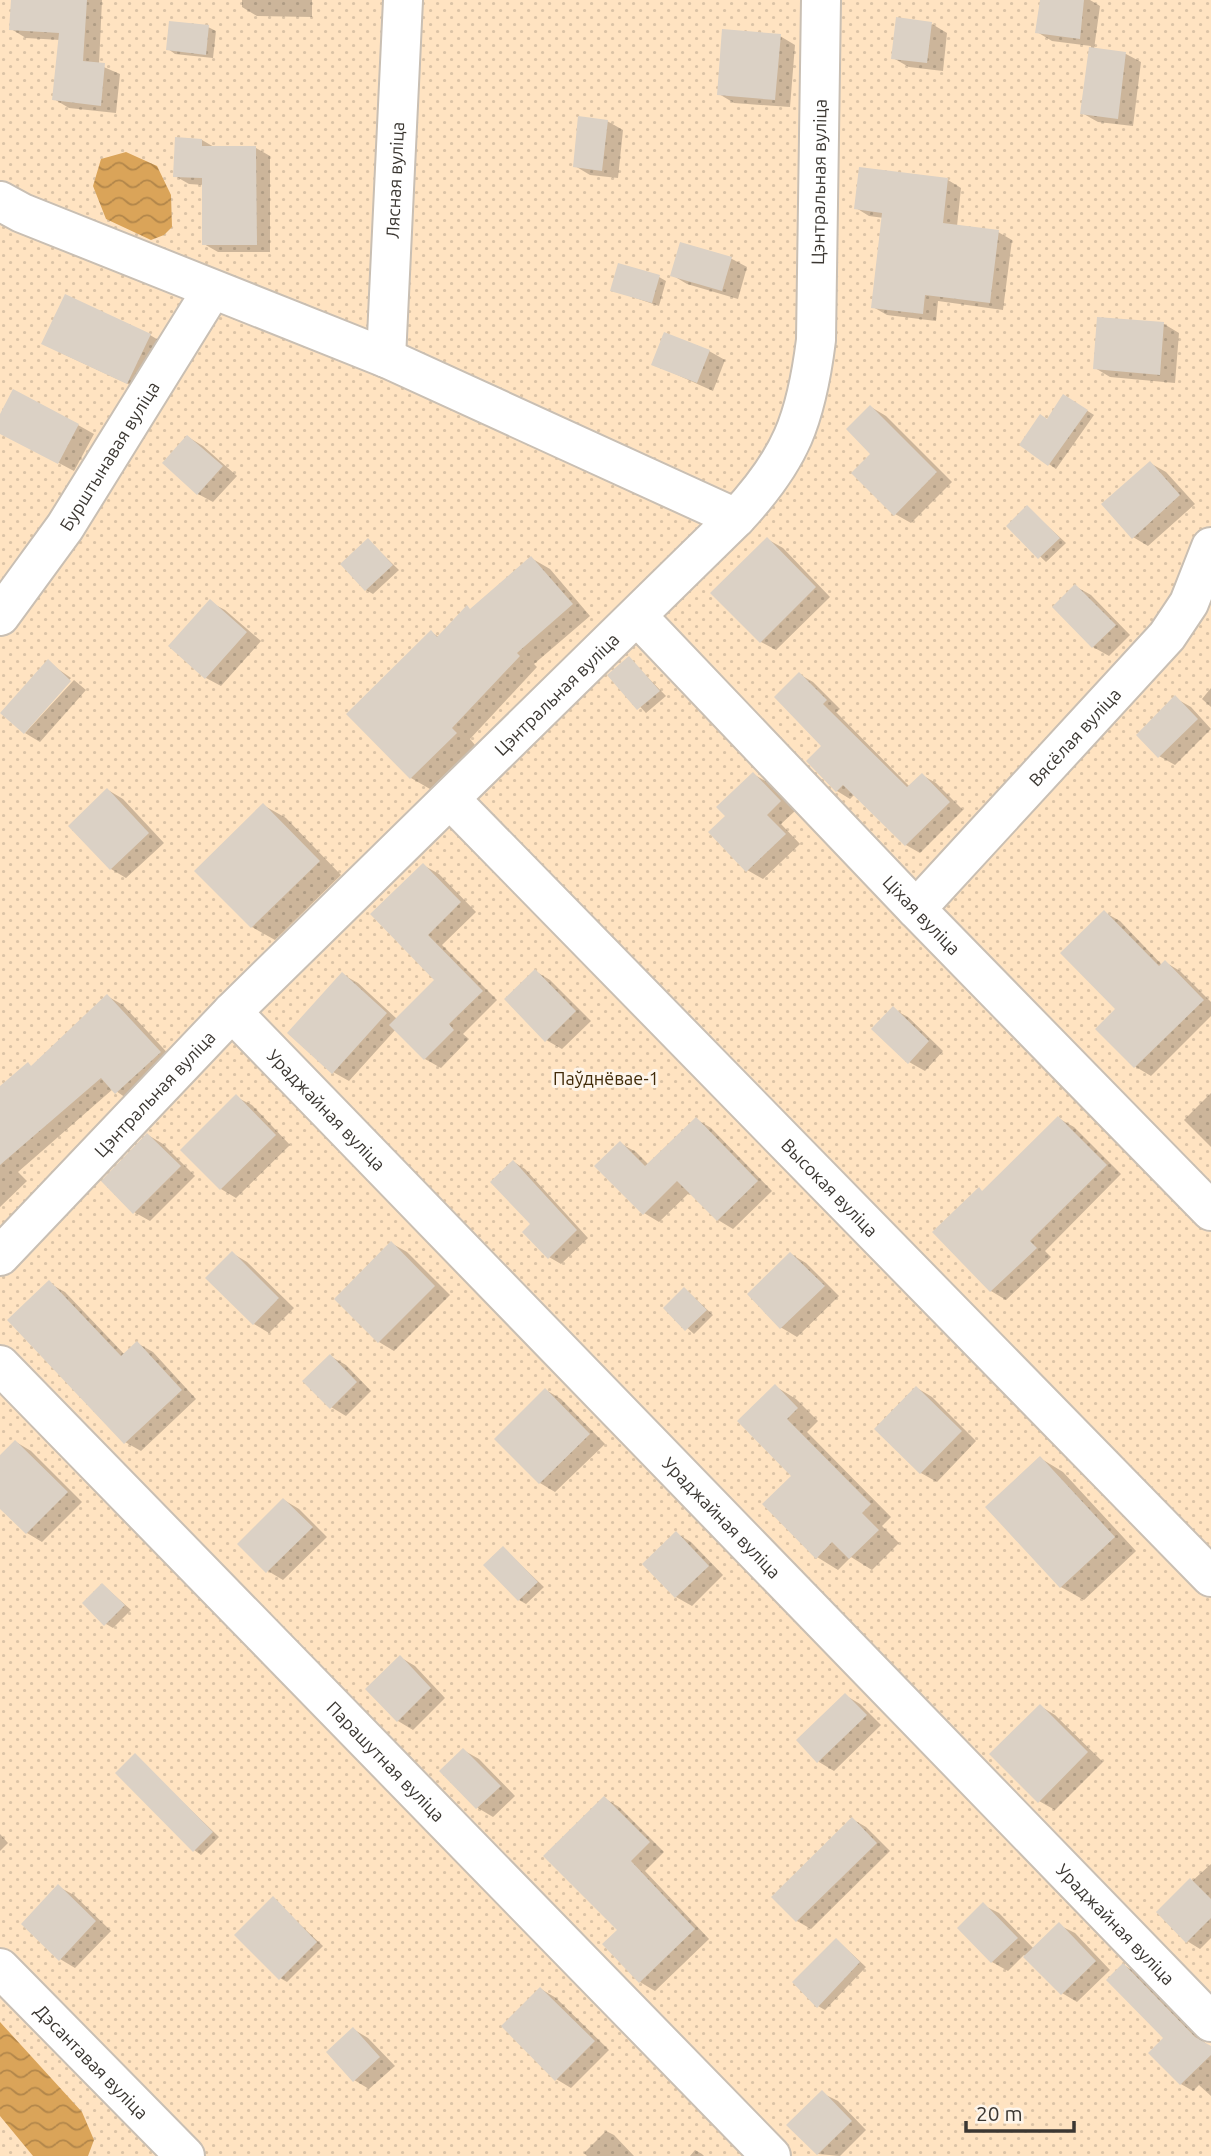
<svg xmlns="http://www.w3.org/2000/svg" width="1211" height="2156" viewBox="0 0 1211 2156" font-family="Ubuntu,sans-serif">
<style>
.garden{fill:url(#garden-dots)}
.water{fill:url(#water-waves)}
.shadow{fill:#0003}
.building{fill:#dbd1c5}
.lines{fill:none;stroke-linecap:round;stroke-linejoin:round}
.minor-casing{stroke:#c9bfb3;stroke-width:42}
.minor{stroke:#fff;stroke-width:38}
.labels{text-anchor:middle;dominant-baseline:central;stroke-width:6;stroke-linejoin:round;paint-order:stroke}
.street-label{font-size:18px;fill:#3b3732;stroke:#fdf5eb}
.park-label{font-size:18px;fill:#402a08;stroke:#fdf5eb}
</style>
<defs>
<pattern id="garden-dots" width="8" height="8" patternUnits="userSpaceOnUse" patternTransform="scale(1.75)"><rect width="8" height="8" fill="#ffe3c1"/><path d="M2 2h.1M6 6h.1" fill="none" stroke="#dbc3a6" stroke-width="1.8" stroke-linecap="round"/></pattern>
<pattern id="water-waves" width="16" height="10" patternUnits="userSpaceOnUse" patternTransform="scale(1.75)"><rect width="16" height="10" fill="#daa459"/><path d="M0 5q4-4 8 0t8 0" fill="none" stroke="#b2864a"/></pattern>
</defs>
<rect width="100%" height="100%" fill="#fdf5eb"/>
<!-- garden -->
<path class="garden" d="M0,0h1211v2156h-1211z"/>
<!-- water -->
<path class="water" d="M126,152l31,14 14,29 1,32 -8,8 -13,5 -45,-21 -13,-33 8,-27z
M0,2022l82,90 12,28 -6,16h-55l-33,-40z"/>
<!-- shadow -->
<path class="shadow" d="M13,0h89l-3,65 21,9 -4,39 -47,-5 -15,-9 6,-59 -34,-2 -15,-9z
M242,0h70v17l-55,-1 -15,-9z
M1041,0h49l10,6 -6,43 32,5 15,8 -8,64 -35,-4 -16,-9 9,-67 -39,-5 -15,-9z
M932,24l15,9 -4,38 -34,-4 -16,-9z
M208,27l8,4 -3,27 -38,-4 -7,-5z
M780,36l15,9 -5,62 -56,-4 -15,-9z
M607,121l16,9 -5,48 -28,-3 -15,-9z
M202,140l12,7 42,1 14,8v96h-52l-14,-8v-59l-15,-1 -14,-8z
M861,169l87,11 13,8 -4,38 41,6 14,8 -9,70 -65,-9 -2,20 -49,-6 -14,-8 11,-89 -15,-2 -13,-8z
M681,244l51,15 15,8 -9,32 -51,-15 -15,-9z
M659,277l7,4 -7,25 -47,-16z
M1099,319l65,5 15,9 -4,50 -65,-6 -15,-9z
M150,335l15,9 -22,47 -84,-39z
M709,351l16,9 -12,31 -60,-27z
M1064,396l30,19 -38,54 -35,-24 27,-24z
M871,407l15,9 66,66 -41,41 -16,-9 -22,-60z
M0,418l78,7 16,9 -20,37 -74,-39z
M188,437l15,9 34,30 -24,26 -15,-8z
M1150,463l16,9 29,32 -47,42 -15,-9z
M1028,508l38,35 -20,19 -37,-35z
M767,539l16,9 47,49 -54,53 -15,-8z
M368,540l31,30 -26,24 -7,-4z
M531,558l19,11 40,47 -56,48 3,3 -67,72 5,6 -45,44 -19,-11 20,-146 8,5z
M1075,586l16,9 39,40 -21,21 -16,-9 -39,-40z
M210,602l15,8 36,31 -40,45 -15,-8z
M629,658l37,38 -20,17 -36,-38z
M48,662l23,16 -47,54z
M799,674l14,8 27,27 -4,3 74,75 12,-12 14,8 27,27 -43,43 -14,-8 -51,-51 -5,5 -13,-8z
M74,680l12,10 -46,52 -15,-9z
M1211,688v19l-9,-8z
M1175,698l16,9 20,22 -36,36 -16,-9z
M753,774l16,9 26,28 -14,13 19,20 -37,35 -16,-9 -20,-54z
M108,790l15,9 41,44 -38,35 -15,-9z
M263,805l23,13 55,57 -66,65 -23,-13 -55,-56z
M423,865l16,9 37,38 -34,33 55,55 -34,34 6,5 -28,29 -16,-9 -29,-30 -47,52 -16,-9 9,-98 16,9 39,36 39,-39 -64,-65z
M1104,912l16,9 42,44 3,-3 15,9 31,31v14l-60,60 -15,-9 -38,-38 20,-20z
M535,971l15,9 41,41 -29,28 -16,-9z
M107,996l16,9 52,56 -43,41 -19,-13 -95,83 9,9 -27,26v-118l32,-22z
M893,1009l15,8 35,34 -18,20 -16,-9z
M1211,1093v54l-27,-27z
M236,1097l16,8 38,40 -54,53 -15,-9z
M1058,1118l16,9 47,47 -76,77 6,6 -45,43 -15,-9 -57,-59 49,-40z
M696,1119l15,9 61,63 -39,38 -15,-9 -28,-28 -31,30 -15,-9 -24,-70 16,9 13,13z
M148,1135l15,9 32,32 -45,45 -16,-9z
M514,1162l11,7 63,69 -27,26 -12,-7z
M391,1243l16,9 43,43 -56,56 -15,-9z
M232,1253l15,9 47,46 -25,25 -15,-9z
M791,1254l15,9 33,33 -42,41 -15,-9 -33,-34z
M49,1283l16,9 60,63 12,-12 16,9 43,47 -55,52 -16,-9z
M685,1289l28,26 -19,19 -29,-26z
M330,1356l16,9 25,26 -25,25 -15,-9z
M775,1386l21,13 22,22 -11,11 84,85 -9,9 17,17 -27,27 -21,-13 -13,13 -21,-13 -24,-81z
M917,1388l15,9 44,44 -39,41 -16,-9z
M546,1390l15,9 44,45 -50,48 -15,-9z
M16,1442l15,9 51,51 -40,40 -15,-9 -27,-27v-48z
M1040,1458l23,14 73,79 -52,49 -23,-13z
M284,1500l15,9 28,28 -44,43 -15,-9z
M676,1533l15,9 32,33 -31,31 -16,-9 -32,-33z
M503,1548l41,39 -18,17 -7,-4z
M103,1585l28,25 -18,18 -7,-4z
M400,1657l15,9 30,32 -32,32 -15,-9z
M845,1695l15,9 21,21 -47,46 -15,-9 -21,-22z
M1040,1706l15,9 48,47 -48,48 -16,-9z
M463,1750l16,9 36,37 -22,21 -15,-9 -37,-37z
M135,1756l84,81 -18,18 -7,-5z
M604,1798l15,9 45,45 -19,19 64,68 -54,52 -15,-9 -20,-52z
M852,1819l14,8 24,24 -79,78 -14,-8 -23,-24z
M0,1834l8,9 -8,8z
M1211,1864v74l-11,11 -13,-8 -29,-29z
M59,1887l15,8 37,36 -36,37 -15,-9z
M273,1899l50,47 -36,36 -7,-4z
M983,1905l16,8 35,36 25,-24 16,8 35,37 -33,32 -15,-9 -38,-38 -16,16 -16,-9 -32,-34z
M837,1940l29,27 -41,43 -7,-4z
M1124,1965l11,7 76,77v47l-12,-11 -6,6 -12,-7 -15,-46z
M541,1989l15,9 53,52 -38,38 -15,-9z
M353,2029l15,9 27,28 -26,23 -15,-9z
M822,2093l16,8 28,29 -26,26 -22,-2z
M606,2131l8,4 20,21h-47l-3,-3z
M695,2150l7,4 2,2h-14z"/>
<!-- building -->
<path class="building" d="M11,0h76l-4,61 22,2 -4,43 -49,-6 7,-67 -50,-3z
M1040,0h44l-4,39 -45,-6z
M896,17l36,5 -5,41 -36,-4z
M169,21l40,4 -3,30 -40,-5z
M722,29l59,5 -6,66 -58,-5z
M1089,47l37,5 -8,67 -38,-5z
M578,116l30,4 -6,51 -29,-4z
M175,137l27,2v7h54l1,99h-55v-67l-29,-1z
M859,167l89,11 -5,45 56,7 -9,73 -65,-8 -2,19 -52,-6 11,-95 -28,-4z
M680,242l52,15 -10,34 -52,-15z
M618,263l42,12 -8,28 -42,-12z
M65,294l86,40 -24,50 -86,-40z
M1097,317l67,5 -4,53 -67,-6z
M664,332l46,18 -13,33 -46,-18z
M13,389l66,35 -21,40 -58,-30v-20z
M1063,394l25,16 -40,56 -29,-21 21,-31 7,5z
M870,405l67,67 -43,44 -43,-43 19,-19 -24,-25z
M187,435l36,31 -26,29 -35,-32z
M1150,461l30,34 -48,44 -31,-35z
M1027,505l33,33 -22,21 -32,-33z
M767,537l49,50 -56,56 -50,-50z
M368,538l25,27 -28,26 -25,-27z
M531,556l42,48 -56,49 3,3 -68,72 5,5 -47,46 -64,-65 85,-84 6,7 30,-32 3,4z
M1075,584l41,41 -24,23 -40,-41z
M210,599l37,33 -42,47 -37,-33z
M629,656l31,35 -23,19 -30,-35z
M48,659l23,22 -47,53 -24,-21z
M799,672l28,28 -4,4 84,83 15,-14 28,29 -45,44 -62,-61 -7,7 -30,-31 15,-15 -47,-49z
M1175,695l23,24 -40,39 -22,-23z
M753,772l28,29 -14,14 19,19 -40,38 -38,-40 17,-16 -9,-9z
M107,788l42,45 -39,37 -42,-44z
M263,803l57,58 -69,67 -57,-57z
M423,863l38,39 -33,33 55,56 -34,33 5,6 -30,30 -35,-35 45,-45 -64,-66z
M1104,910l55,56 6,-6 39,40 -70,68 -39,-39 20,-20 -55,-56z
M535,969l41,42 -31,31 -41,-43z
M342,972l45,41 -55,61 -45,-41z
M107,994l54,58 -46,42 -14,-16 -101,87v-79l28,-24 3,4z
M893,1006l36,35 -21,23 -37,-35z
M236,1094l40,41 -56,55 -40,-40z
M1058,1116l49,49 -77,76 7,7 -47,44 -58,-60 47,-45 3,4z
M696,1117l62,64 -41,40 -40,-40 -34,34 -49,-49 26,-25 25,25z
M147,1133l34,33 -48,48 -32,-33z
M513,1160l64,70 -29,29 -26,-27 8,-8 -40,-42z
M391,1241l44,45 -57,57 -44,-44z
M232,1251l47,47 -26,27 -48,-47z
M790,1252l35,34 -45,43 -33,-35z
M49,1280l72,76 16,-15 45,49 -58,54 -117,-124z
M684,1287l23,23 -22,21 -22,-23z
M330,1354l27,28 -27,27 -28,-28z
M775,1384l23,24 -11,11 84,85 -9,9 17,17 -30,29 -17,-17 -16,17 -54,-55 29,-28 -54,-55z
M916,1386l46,45 -42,43 -46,-45z
M545,1388l45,46 -51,50 -45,-45z
M15,1440l53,52 -42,42 -26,-25v-54z
M1040,1456l75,81 -55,51 -75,-81z
M283,1498l30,29 -47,46 -29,-29z
M676,1531l33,35 -34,32 -33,-34z
M503,1546l35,36 -20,19 -35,-36z
M102,1583l23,22 -21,21 -22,-23z
M400,1655l31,33 -34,34 -32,-33z
M845,1693l22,22 -50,48 -21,-23z
M1040,1704l48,48 -50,51 -49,-49z
M463,1748l38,38 -25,23 -37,-38z
M135,1753l78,79 -20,20 -78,-79z
M604,1796l46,46 -19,19 64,68 -56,54 -37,-39 15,-14 -74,-74z
M852,1817l25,26 -81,79 -25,-25z
M1190,1878l21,21v19l-25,25 -30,-31z
M58,1884l38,37 -37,40 -38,-37z
M273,1896l44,46 -38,38 -45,-45z
M983,1902l35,36 -27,25 -34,-35z
M1059,1922l37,39 -35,34 -38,-38z
M836,1938l24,24 -43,46 -25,-26z
M1123,1963l72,74 16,9v9l-31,30 -32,-32 15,-15 -57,-58z
M540,1987l55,54 -40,40 -54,-55z
M353,2027l27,30 -27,25 -27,-30z
M822,2090l30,31 -35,34 -31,-30z"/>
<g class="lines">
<defs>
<g id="minor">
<path d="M0,201l22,12 364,145 350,160"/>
<path id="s1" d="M386,358l17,-358"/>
<path id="s2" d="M0,616l65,-89 147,-237"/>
<path id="s3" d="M637,616l279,293 295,302"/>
<path id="s4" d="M451,800l760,777"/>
<path id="s5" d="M916,909l251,-273 22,-33 22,-56"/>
<path id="s6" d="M232,1012l979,1010"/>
<path id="s7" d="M0,1256l232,-244 504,-494c55,-59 70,-98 80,-178l5,-340"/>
<path id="s8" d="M0,1365l771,791"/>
<path id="s9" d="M0,1968l185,188"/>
</g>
</defs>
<!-- minor casing -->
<use href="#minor" class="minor-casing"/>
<!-- minor -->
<use href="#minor" class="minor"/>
</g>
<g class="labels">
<!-- street labels -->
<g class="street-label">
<text stroke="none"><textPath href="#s1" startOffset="178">Лясная вуліца</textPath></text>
<text stroke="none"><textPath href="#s7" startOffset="1400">Цэнтральная вуліца</textPath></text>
<text stroke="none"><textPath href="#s2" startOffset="194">Бурштынавая вуліца</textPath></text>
<text stroke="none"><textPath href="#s7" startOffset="791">Цэнтральная вуліца</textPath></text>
<text stroke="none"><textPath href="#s5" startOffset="234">Вясёлая вуліца</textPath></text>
<text stroke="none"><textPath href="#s3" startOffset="413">Ціхая вуліца</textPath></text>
<text stroke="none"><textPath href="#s7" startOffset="224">Цэнтральная вуліца</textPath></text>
<text stroke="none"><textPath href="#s6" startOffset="136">Ураджайная вуліца</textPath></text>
<text stroke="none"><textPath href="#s4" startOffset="542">Высокая вуліца</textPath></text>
<text stroke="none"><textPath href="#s6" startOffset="704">Ураджайная вуліца</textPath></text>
<text stroke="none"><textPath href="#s8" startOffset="553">Парашутная вуліца</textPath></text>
<text stroke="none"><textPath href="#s6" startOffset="1270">Ураджайная вуліца</textPath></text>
<text stroke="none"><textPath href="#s9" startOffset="131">Дэсантавая вуліца</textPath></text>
</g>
<!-- park labels -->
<g class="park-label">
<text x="606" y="1078">Паўднёвае-1</text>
</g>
</g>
<!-- scale -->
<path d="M966 2121v10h108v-10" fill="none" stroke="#3b3732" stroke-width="3.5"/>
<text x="976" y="2121" font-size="21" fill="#3b3732" stroke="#fdf5eb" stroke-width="5" paint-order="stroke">20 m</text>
</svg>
